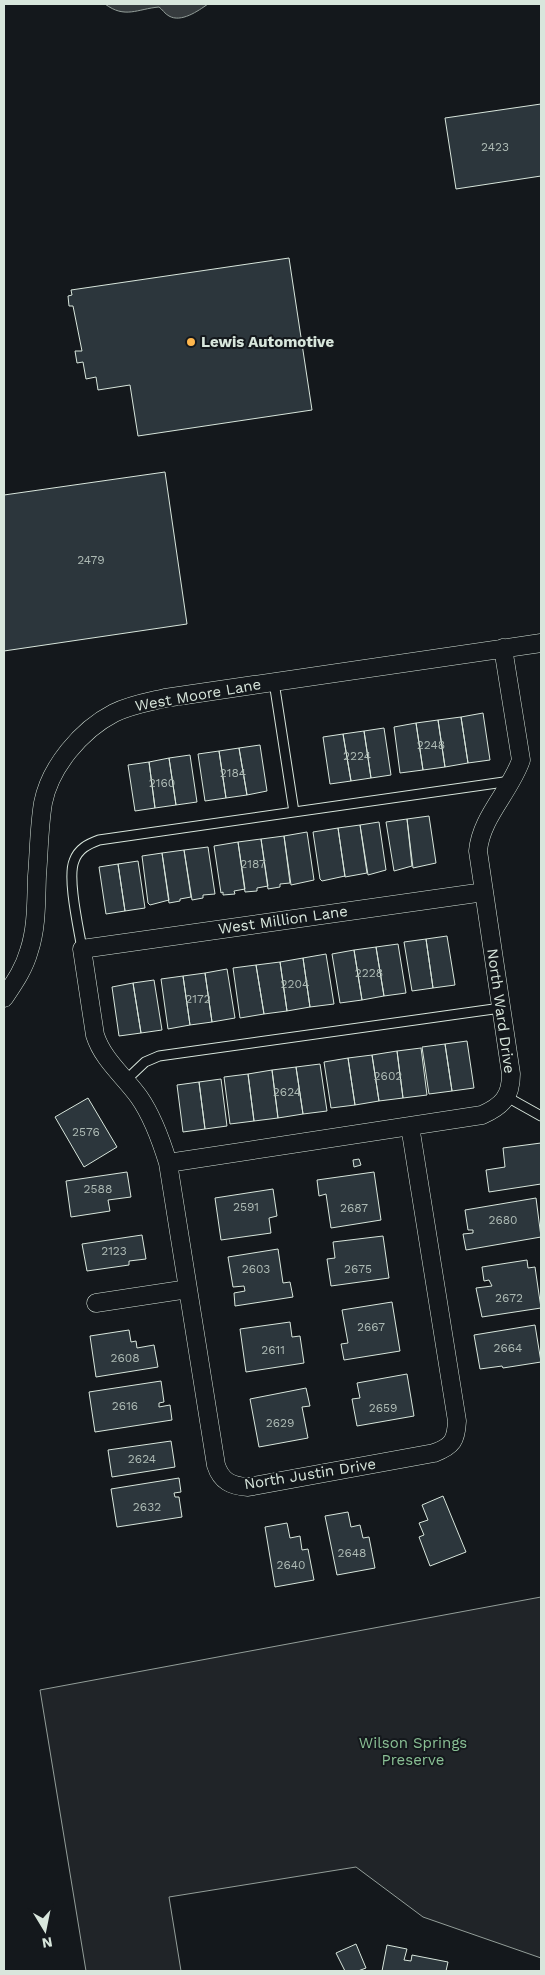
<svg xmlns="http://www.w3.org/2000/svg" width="545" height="1975" viewBox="0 0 545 1975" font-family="'Work Sans',sans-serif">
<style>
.green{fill:#202428;stroke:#939e99}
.water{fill:#363b3e;stroke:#939e99}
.building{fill:#2c363c;stroke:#d8e6dc}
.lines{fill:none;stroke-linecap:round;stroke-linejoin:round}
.service-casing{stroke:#d8e6dc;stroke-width:11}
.minor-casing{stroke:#d8e6dc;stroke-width:19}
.service{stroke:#14181c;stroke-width:9}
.minor{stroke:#14181c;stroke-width:18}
.poi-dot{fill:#ffb74d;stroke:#14181c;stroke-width:2}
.labels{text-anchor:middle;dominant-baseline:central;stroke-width:4;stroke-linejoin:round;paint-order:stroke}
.number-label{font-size:12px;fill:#adbab4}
.poi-label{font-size:15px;font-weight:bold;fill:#d8e6dc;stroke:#14181c;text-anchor:start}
.street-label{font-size:15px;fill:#d8e6dc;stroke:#14181c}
.park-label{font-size:15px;fill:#8ac095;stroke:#14181c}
</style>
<rect width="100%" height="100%" fill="#14181c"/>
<!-- green -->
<path class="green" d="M541,1597v361l-118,-41 -67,-50 -187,30 12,74h-95l-46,-281z"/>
<!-- water -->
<path class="water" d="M105,4h103c-10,7 -27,19 -39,12 -4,-2 -7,-7 -10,-9 -22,2 -34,12 -54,-3z"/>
<!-- building -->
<path class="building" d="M541,104v72l-85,13 -11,-71z
M289,258l23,152 -174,26 -8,-51 -32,5 -2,-13 -10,2 -3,-17 -6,1 -2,-12h7l-9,-45h-4l-1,-10 4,-1 -1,-5z
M165,472l22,152 -183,27v-156z
M483,713l7,47 -22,3 -7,-46z
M461,717l7,46 -23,4 -7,-47z
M438,720l7,47 -22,3 -7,-47z
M416,723l7,47 -23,3 -6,-46z
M384,728l7,47 -20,3 -7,-47z
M364,731l7,47 -20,3 -8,-47z
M343,734l8,47 -21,3 -7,-47z
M260,745l7,46 -20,4 -8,-47z
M239,748l8,47 -21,3 -7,-47z
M219,751l7,47 -21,3 -7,-47z
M190,755l7,47 -21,3 -7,-47z
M169,758l7,47 -21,3 -6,-46z
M149,762l6,46 -20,3 -7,-46z
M429,816l7,47 -23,5 -6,-49z
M407,819l5,47 -18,5 -8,-49z
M379,822l7,48 -18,5 -8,-50z
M360,825l7,48 -22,4 -7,-49z
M338,828l7,48 -23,5 -2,-2 -7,-47z
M307,832l7,48 -23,5 -7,-49z
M284,836l6,47 -10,1v3l-12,2 -7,-50z
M261,839l7,47 -11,2v3l-12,1 -7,-50z
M238,842l7,47 -11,2 1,3 -12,1v-3l-2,1 -7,-47z
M208,847l7,47 -12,1v3l-11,2 -8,-50z
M184,850l7,47 -11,2v2l-11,2 -7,-50z
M162,853l7,47 -19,5 -2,-2 -6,-47z
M138,861l7,47 -20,3 -7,-47z
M118,864l7,47 -19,3 -7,-47z
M447,936l8,49 -22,3 -7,-49z
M426,939l7,49 -21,3 -8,-49z
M398,944l8,49 -22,3 -8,-49z
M376,947l8,49 -22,4 -8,-50z
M354,950l8,50 -22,3 -8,-49z
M326,954l8,50 -24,3 -7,-49z
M303,958l7,49 -23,4 -7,-49z
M280,962l7,49 -23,3 -8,-49z
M256,965l8,49 -24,4 -7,-50z
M227,969l8,49 -23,4 -7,-49z
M205,973l7,49 -22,3 -7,-49z
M183,976l7,49 -22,4 -7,-50z
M154,980l8,50 -21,3 -8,-50z
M133,983l8,50 -22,3 -7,-49z
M467,1041l7,47 -22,3 -7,-47z
M445,1044l7,47 -23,3 -7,-47z
M421,1048l6,47 -24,3 -6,-47z
M397,1051l6,47 -24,3 -7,-46z
M372,1055l7,46 -24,4 -7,-47z
M348,1058l7,47 -24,3 -7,-46z
M320,1064l7,47 -24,3 -7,-47z
M296,1067l7,47 -25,4 -6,-48z
M272,1070l6,48 -24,3 -6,-47z
M248,1074l6,47 -24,3 -6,-47z
M221,1079l6,47 -22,3 -6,-47z
M199,1082l6,47 -22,3 -6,-47z
M88,1098l29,49 -33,20 -29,-50z
M541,1143v41l-52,8 -3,-22 19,-3 -2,-19z
M359,1159l2,6 -7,2 -1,-7z
M127,1172l4,25 -23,3 2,11 -39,6 -5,-36z
M374,1172l7,48 -50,8 -5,-34 -7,2 -2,-16z
M273,1189l4,27 -8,2 2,15 -50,7 -6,-42z
M536,1198l5,39 -75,13 -3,-16 10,-1v-3h-5l-3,-20z
M142,1235l4,24 -17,2v4l-42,6 -5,-27z
M383,1236l6,42 -58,8 -4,-27 8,-1 -2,-16z
M278,1249l5,34 7,-1 3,15 -58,9 -1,-13 11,-2 -1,-5 -11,1 -5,-30z
M527,1260l1,8 7,-1 6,41 -59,9 -6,-29 16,-2 -3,-6 -5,1 -2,-14z
M392,1302l8,49 -56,9 -3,-16 7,-1 -6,-33z
M290,1322l2,15 8,-1 4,27 -58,9 -6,-43z
M535,1325l6,37 -38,6 -1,-2 -22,3 -6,-34z
M129,1330l2,12 5,-1 1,7 17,-3 4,22 -62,10 -6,-41z
M407,1374l7,42 -57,10 -5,-27 8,-1 -3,-15z
M161,1381l3,21 -5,1v4l11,-2 2,15 -77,12 -6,-40z
M306,1388l4,18 -8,1 6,31 -49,9 -9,-48z
M171,1441l4,26 -63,10 -4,-27z
M179,1478l2,14 -7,1 1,4h4l3,20 -65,10 -6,-38z
M443,1496l23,56 -36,14 -11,-29 5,-2 -5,-12 9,-3 -6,-15z
M348,1512l3,15 9,-2 3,13 6,-1 6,31 -38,7 -12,-59z
M287,1523l3,15 10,-2 2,14 6,-1 6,31 -39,7 -10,-60z
M356,1944l10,24 -8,3h-13l-9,-18z
M387,1945l20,4 -3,11 7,1 1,-6 36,7 -2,9h-64z"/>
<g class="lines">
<defs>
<path id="service" d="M274,682l20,130
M82,949c-3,-19 -15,-71 -8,-88 4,-12 14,-17 25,-21l412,-59
M126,1080l19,-18 14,-6 342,-48
M507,1097l34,19"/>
<path id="minor" d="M4,998c10,-15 20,-29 25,-47 8,-24 7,-50 8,-75 2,-24 2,-49 6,-73 7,-36 38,-73 71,-90 16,-8 34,-11 51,-15l376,-55
M410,1126l47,295c-1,19 -4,25 -23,32l-186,34c-17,-1 -27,-6 -32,-22l-48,-302c-7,-23 -15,-46 -29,-66 -15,-21 -36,-37 -44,-62l-13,-86 402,-57
M168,1163l314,-48c20,-9 29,-18 29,-41l-33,-223c3,-34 32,-59 43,-91l-18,-112
M96,1303l92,-14"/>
</defs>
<!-- service casing -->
<use href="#service" class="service-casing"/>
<!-- minor casing -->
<use href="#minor" class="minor-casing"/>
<!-- service -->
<use href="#service" class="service"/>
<!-- minor -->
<use href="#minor" class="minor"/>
</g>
<!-- markers -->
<circle class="poi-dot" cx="191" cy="342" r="5"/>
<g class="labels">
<!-- number labels -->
<g class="number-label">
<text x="495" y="147">2423</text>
<text x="91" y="560">2479</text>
<text x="431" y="745">2248</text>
<text x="357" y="756">2224</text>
<text x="233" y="773">2184</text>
<text x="162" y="783">2160</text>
<text x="253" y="864">2187</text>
<text x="369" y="973">2228</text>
<text x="295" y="984">2204</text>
<text x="198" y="999">2172</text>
<text x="388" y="1076">2602</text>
<text x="287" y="1092">2624</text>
<text x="86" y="1132">2576</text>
<text x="98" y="1189">2588</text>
<text x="246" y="1207">2591</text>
<text x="354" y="1208">2687</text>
<text x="503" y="1220">2680</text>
<text x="114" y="1251">2123</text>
<text x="256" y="1269">2603</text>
<text x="358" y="1269">2675</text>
<text x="509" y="1298">2672</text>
<text x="371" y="1327">2667</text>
<text x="508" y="1348">2664</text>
<text x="273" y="1350">2611</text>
<text x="125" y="1358">2608</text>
<text x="125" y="1406">2616</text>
<text x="383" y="1408">2659</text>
<text x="280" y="1423">2629</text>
<text x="142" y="1459">2624</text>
<text x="147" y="1507">2632</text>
<text x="352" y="1553">2648</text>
<text x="291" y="1565">2640</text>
</g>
<!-- poi labels -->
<g class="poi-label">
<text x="201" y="342">Lewis Automotive</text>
</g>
<!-- street labels -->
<g class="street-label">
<text transform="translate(198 695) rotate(-10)">West Moore Lane</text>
<text transform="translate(283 920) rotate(-8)">West Million Lane</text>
<text transform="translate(501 1011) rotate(82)">North Ward Drive</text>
<text transform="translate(310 1474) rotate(-9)">North Justin Drive</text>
</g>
<!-- park labels -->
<g class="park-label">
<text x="413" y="1743">Wilson Springs<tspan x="413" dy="17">Preserve</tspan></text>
</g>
</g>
<!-- border -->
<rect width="545" height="1975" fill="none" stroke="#d8e6dc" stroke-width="10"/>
<!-- north arrow -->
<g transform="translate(45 1930) rotate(170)" stroke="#14181c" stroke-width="4" paint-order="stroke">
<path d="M0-4L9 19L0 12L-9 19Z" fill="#d8e6dc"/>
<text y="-8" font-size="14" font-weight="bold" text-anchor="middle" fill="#d8e6dc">N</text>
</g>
</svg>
